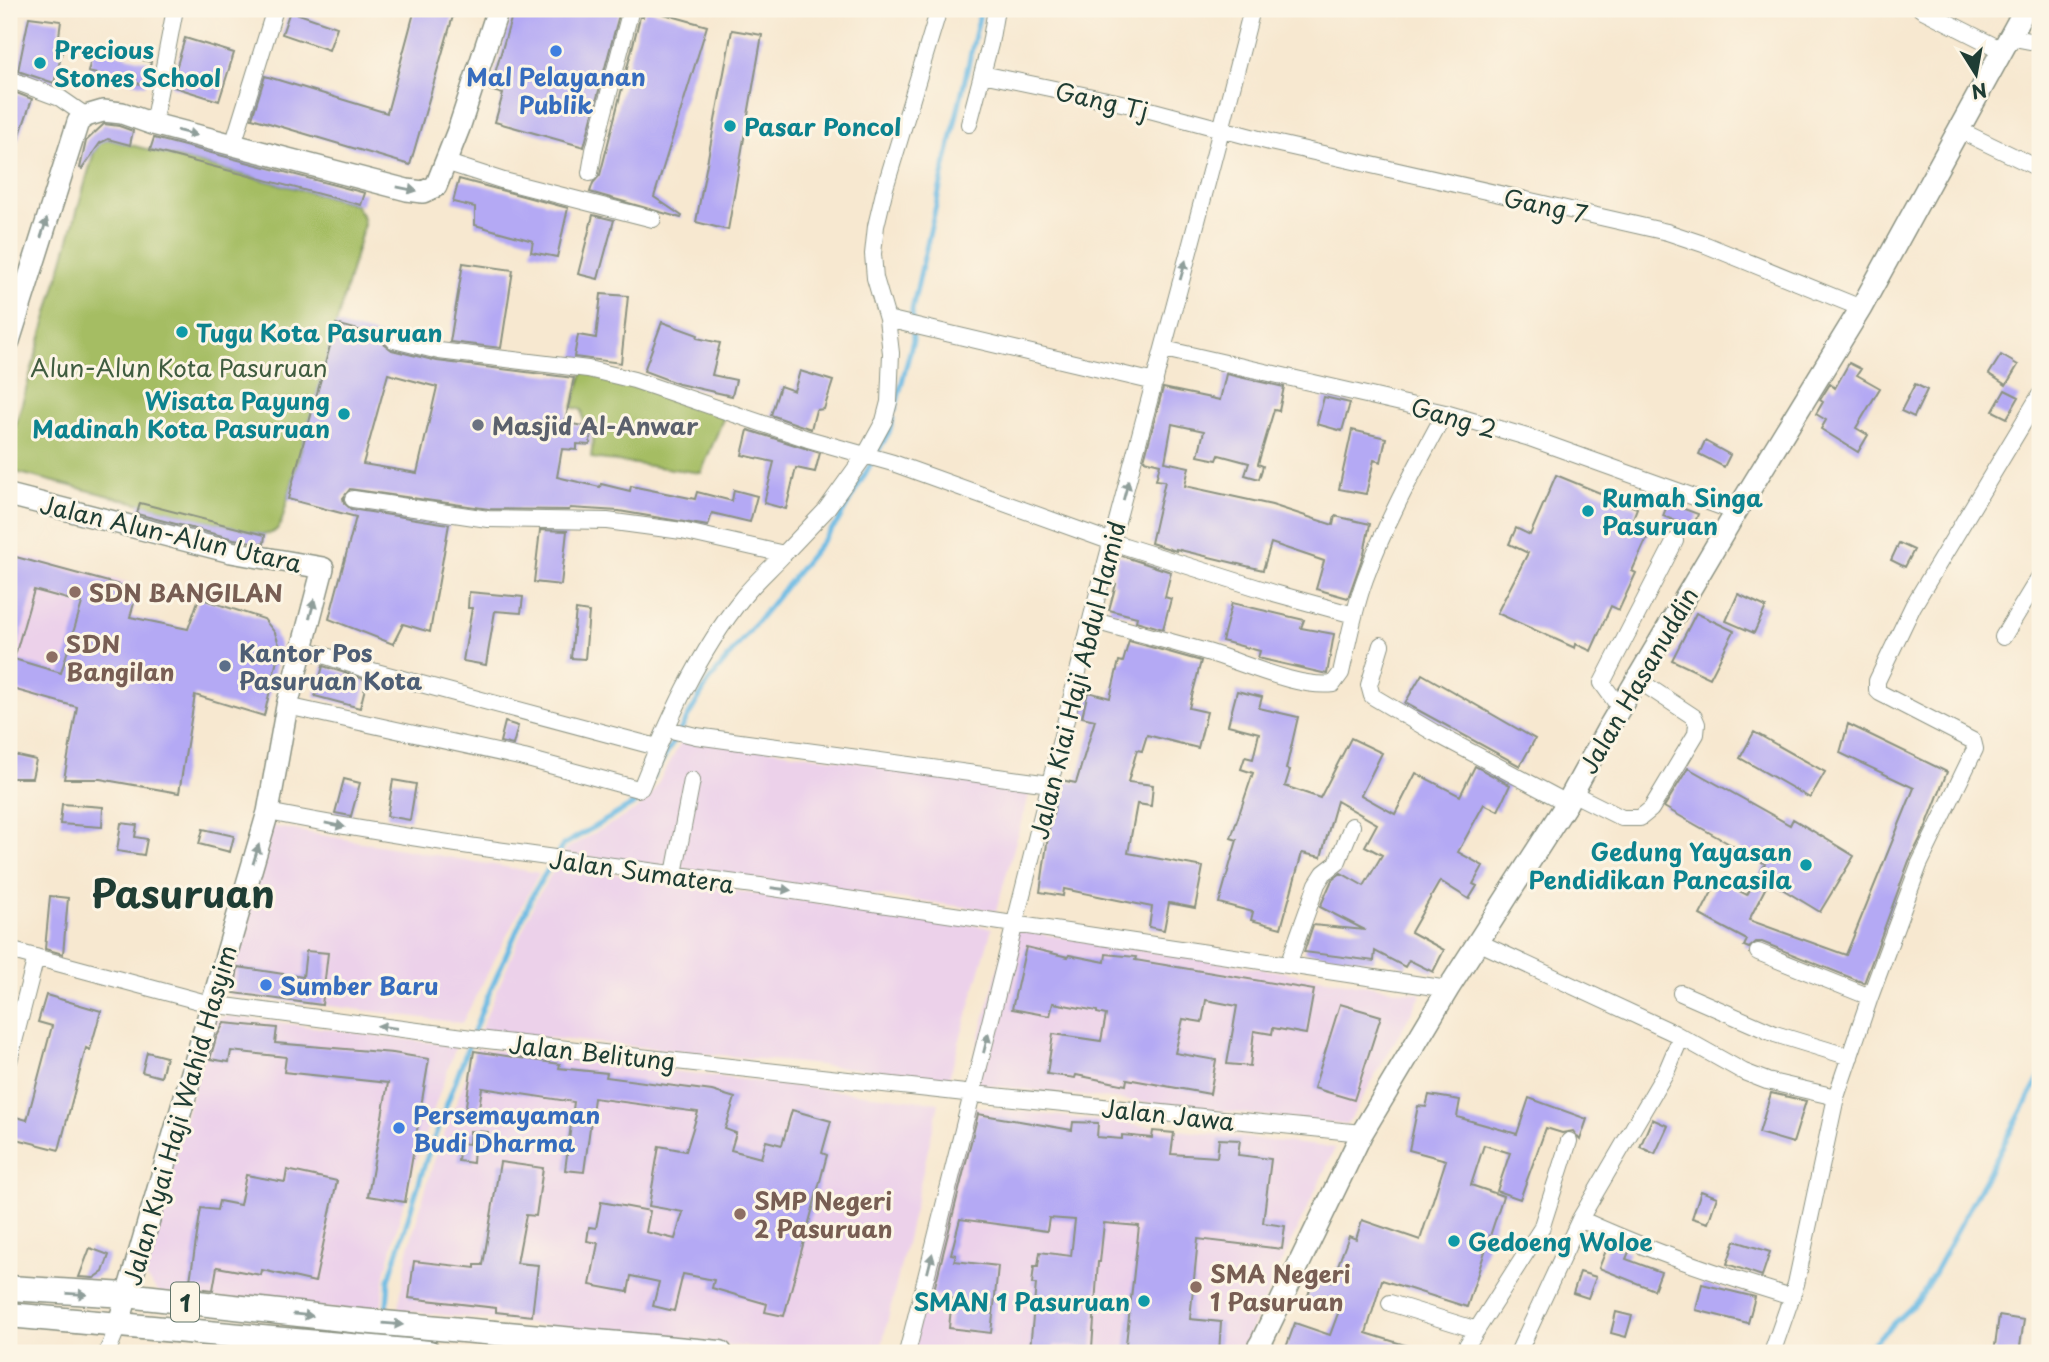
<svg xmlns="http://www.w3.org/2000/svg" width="2049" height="1362" viewBox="0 0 2049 1362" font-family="'Playpen Sans',sans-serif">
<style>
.built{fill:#ecd1ea}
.green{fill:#a5bd63;stroke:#627d4c;stroke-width:2}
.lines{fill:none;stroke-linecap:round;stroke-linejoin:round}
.stream{stroke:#69bae4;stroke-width:5}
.building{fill:#b4a9f4;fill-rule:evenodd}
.minor-casing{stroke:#8b9282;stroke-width:18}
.major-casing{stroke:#8b9282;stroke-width:24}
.highway-casing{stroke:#8b9282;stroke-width:27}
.minor{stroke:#fff;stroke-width:16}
.major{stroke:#fff;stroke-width:21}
.highway{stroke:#fff;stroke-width:24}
.oneway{fill:#8f9e9a}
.shop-dot{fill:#3f7fe0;stroke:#fcf5e5;stroke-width:2.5}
.culture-dot{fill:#0f9aa8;stroke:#fcf5e5;stroke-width:2.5}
.worship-dot{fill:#6b7280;stroke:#fcf5e5;stroke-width:2.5}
.education-dot{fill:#8d6e63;stroke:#fcf5e5;stroke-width:2.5}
.service-dot{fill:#5c6f8a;stroke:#fcf5e5;stroke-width:2.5}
.labels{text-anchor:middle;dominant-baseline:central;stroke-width:6;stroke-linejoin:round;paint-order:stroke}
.shield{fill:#fcf5e5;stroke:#617469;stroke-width:2}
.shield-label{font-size:23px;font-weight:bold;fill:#1f3d34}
.culture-label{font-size:24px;font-weight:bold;fill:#0d838f;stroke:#fcf5e5;text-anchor:start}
.shop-label{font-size:24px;font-weight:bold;fill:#366cbe;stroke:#fcf5e5;text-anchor:start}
.street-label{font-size:24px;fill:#1f3d34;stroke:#fcf5e5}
.park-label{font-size:24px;fill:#405d40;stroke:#fcf5e5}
.worship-label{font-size:24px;font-weight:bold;fill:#5b616d;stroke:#fcf5e5;text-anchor:start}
.education-label{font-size:24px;font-weight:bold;fill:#785e54;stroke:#fcf5e5;text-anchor:start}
.service-label{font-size:24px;font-weight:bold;fill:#4e5e75;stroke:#fcf5e5;text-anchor:start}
.town-label{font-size:38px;font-weight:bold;fill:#1f3d34;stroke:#fcf5e5}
</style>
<rect width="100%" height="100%" fill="#fcf5e5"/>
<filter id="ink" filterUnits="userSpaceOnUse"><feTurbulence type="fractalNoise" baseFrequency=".0143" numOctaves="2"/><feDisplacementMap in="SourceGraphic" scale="14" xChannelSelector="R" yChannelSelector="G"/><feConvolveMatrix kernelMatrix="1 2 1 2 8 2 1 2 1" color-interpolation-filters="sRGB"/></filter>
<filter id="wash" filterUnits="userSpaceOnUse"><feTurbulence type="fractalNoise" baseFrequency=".00686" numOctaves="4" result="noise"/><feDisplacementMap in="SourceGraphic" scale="28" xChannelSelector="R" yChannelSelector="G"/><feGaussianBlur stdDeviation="1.57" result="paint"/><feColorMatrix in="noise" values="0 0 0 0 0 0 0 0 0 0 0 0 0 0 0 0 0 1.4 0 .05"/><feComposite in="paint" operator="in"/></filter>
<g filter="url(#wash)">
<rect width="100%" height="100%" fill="#f7e8d0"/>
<!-- built -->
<path class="built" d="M16,554l124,32 -10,37 -53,88 -68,-20v-106z
M684,737l347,51 -35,123 -432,-57 2,-5 68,-38 15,-12z
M270,826l269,47 -77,150 -162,-21 -68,-6 -7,-9z
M557,865l435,63 -43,150 -469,-47 56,-132z
M1009,929l413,65 -75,131 -380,-42z
M229,1016l227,30 -46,132 -25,97 -3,29 -9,9 -213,-20 -17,-18 69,-255z
M477,1048l462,55 -59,250h-79l-403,-43 10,-60 25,-86z
M963,1105l372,43 -95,205h-336z"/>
<!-- green -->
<path class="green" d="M108,139l247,65 7,11 2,9 -82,296c-4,14 -15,16 -27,13l-243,-62 -3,-4v-18l85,-297 6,-9z
M584,369l142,43 -25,61 -110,-15 4,-34 -11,-1 -2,-13 -10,-3z"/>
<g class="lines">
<!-- stream -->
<path class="stream" d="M895,409l18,-69 -1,-30 69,-301
M652,778l57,-97 128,-158 52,-91 4,-14
M386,1318l3,-38 37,-120 57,-153 51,-115 29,-47 74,-43 7,-10
M1862,1353l58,-54 120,-222"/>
</g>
<g id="blocks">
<!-- building -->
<path class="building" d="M415,9h40l-45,156 -158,-47 13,-42 122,37z
M514,9l10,3 1,-3h88l7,2 -36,136 -89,-25 8,-28 -13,-4z
M646,9l61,17 -53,171 28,19 -1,2 -91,-26 3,-9 7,-8 40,-158h3z
M290,11l47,16 -8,23 -47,-16z
M29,17l32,4 -4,30 5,2 -8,30 -36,-12z
M732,30l30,5 -34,195 -32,-8z
M185,38l49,15 -15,48 -48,-15z
M94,48l57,14 -6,23 -57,-13z
M9,90l23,9 -21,62 -2,-1z
M104,124l15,2 14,5 -3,14 -22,-6 -8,4 -18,26 -2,-1 6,-27z
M154,138l211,55 -4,12 -211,-55z
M459,179l109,29 -11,49 -26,-5 2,-11 -58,-16v-18l-22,-5z
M593,215l21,5 -16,59 -20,-5z
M463,263l50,7 -12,78 -51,-6z
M601,294l27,2 -7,67 -47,-6 4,-22 18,3z
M662,322l36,13 -1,3 23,5 -8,32 24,5 -4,16 -53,-12 -35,-13z
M336,324l48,13v7l8,6 45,11 137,17 -9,45 26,4 -1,18 -13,-1v6l-15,-1 -5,28 43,10 1,-3 29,7 1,-5 64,13 2,-7 35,9 2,-11 23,6 -7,26 -38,-9 -4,13 -89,-15 -49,-3 -1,2 -80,-1 -139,-20 -7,9 1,5 7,6 98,15 -19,108 -27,-8 -10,20 -64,-25 27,-102 -68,-18zM388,374l49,13 -20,86 -54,-9z
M2001,355l17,10 -12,20 -17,-11z
M1849,363l12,6 -4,6 23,13 -24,40 12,7 -10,17 -37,-23 5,-9 -10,-6 7,-12 -3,-2 10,-16 5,4z
M800,371l33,10 -9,28 -8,1 -5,19 -40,-14 9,-29 14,5z
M1226,374l58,13 -5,24 -5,-1 -16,54 5,2 -4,13 -14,-4 4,-12 -30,-8 -2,5 -19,-4 6,-25 -32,-7 -7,38 24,5 -4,19 87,19 61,20 2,-9 35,8 -6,29 -16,45 -32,-9 8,-28 -53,-18 -8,27 -87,-21v2l-25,-8 14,-62 -9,-1 4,-16 -16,-4 19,-72 57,12z
M1915,384l12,6 -13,27 -13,-6z
M2005,390l14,7 -12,21 -14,-7z
M1324,397l26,6 -8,28 -25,-7z
M748,430l72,23 -5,19 -19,-4 -10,41 -22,-6 10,-41 -32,-7z
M1352,430l34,8 -5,24 -7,-2 -8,34 -27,-5z
M1705,441l25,14 -6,12 -25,-13z
M1556,475l81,33 -5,13 19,8 -19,42 4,2 -17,37 -8,-4 -20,45 -15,-7 -1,4 -78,-35 31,-60 -19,-9 7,-16 14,7z
M140,503l125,32 -1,9 -30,-5 -97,-25z
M1668,503l30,11 -5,14 -30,-12z
M540,530l27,1 -6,54 -27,-3z
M1899,543l15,7 -9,17 -14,-7z
M1119,555l52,17 -6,25 6,2 -8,30 -27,-8 1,-4 -28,-7 7,-26 -4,-1z
M16,557l122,33 -8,27 58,12 11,-31 65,21 11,14 5,14 -16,69 -69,-21 -16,98 -79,-14h-36l13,-72 -68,-19v-103zM34,590l48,13 -21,70 -47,-14z
M469,592l54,5 -2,16 -26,-2 -9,54 -23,-4 9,-53h-4z
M1738,594l28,13 -12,26 -28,-12z
M1232,603l72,17 -3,8 33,6 -7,40 -69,-16 2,-7 -38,-10z
M576,610l13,2 -4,47 -14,-1z
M1696,613l38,18 -24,47 -38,-18z
M1129,641l72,20 -12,47 18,4 -9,36 -51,-13 -5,16 -5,-1 -9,32 25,3 -2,21 -14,-2 -9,49 75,14 -8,41 -26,-5 -5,27 -15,-3 3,-20 -88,-18 -1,7 -23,-4 9,-62 12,-50 15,3 19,-63 -13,-3 6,-25 22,6 9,-37 4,1z
M323,666l44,14 -7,28 -45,-12z
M1422,674l113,65 -15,27 -115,-63z
M1237,691l25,6 -3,11 39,9 -12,52 4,1 -5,16 35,12 31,-60 31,15 -21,42 34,19 21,-41 44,23 15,-30 35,19 -12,26 -14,-7 -26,48 25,14 -10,18 4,2 -8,13 -29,-18 -29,51 33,18 -11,22 -24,-12 -4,7 -30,-16 -1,10 -70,-9 9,-27 52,5 -45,-23 12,-27 9,-7 23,13 18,-31 -17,-9 12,-22 -40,-23 -16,56 -19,-4 -21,75 -30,-8 2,-8 -34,-9 18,-63 -6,-2 22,-65 -12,-4 4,-12 8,2 6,-26 -31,-8z
M505,722l13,4 -5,19 -13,-3z
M1848,724l99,48 -22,57 -16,32 -45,122 -102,-41h-6l-7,6 -5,-2 3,-6 -47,-25 18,-35 29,15 18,-31 -101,-57 24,-39 102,57 3,-6 61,37 -34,56 -51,-31 -20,39 97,35 68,-167 -74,-35z
M1754,732l71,40 -15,26 -70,-40z
M9,754l27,6 -4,18h-23z
M344,779l16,4 -9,33 -16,-3z
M393,780l23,4 -6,36 -23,-4z
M62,804l41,3 -1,20 -42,-3z
M121,823l16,2 -2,12 12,2 -3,16 -27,-4z
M203,829l31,7 -4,16 -31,-8z
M50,896l18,2 -5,56 -18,-5z
M1026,947l42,10 1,-2 36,7 1,-8 30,3 -1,3 179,30 -8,44 -33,-6 -1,6 -18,-3 -4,35 -23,-2 10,-58 -31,-6 -4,22 -19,-3 -8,34 41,7 -6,34 -83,-15 -1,6 -50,-10 -1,3 -28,-4 6,-40 48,7 5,-26 -9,-2v-2l-44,-8 -3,13 -38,-7z
M306,951l22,2 -6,52 -88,-12 4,-26 65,10z
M46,995l55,16 -11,39 -4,-2 -27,102 -50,-13v-22l18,5 25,-94 -14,-4z
M1340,1004l41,12 -27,84 -40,-12z
M224,1023l53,5 -2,15 118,10 36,6 -24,143 -37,-6 20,-113 -104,-11 2,-15 -55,-6 -2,11 -19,-3 6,-21z
M474,1051l86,13 -1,4 48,5 -1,4 106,14 23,7 -10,31 11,4 -5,17 30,8 5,-17 16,4 10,-35 39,11 -9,32 5,2 -43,161 -19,-4 2,-8 -55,-16 2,-8 -31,-6 -9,37 -21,-5 6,-24 -28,-6 -3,16 -38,-7 8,-42 -11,-2 2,-14 7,1 5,-26 49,9 -4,21 29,7 8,-27 -34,-6 10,-60 27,5 12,-39 -104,-14 -10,74 -19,-2 9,-68 -92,-14 -4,26 -13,-2z
M147,1052l19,5 -5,20 -19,-5z
M1771,1093l35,8 -13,42 -34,-10z
M1429,1095l31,5 -3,17 60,17 12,-36 58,21 -7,21 -7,-9 -11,2 -16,-5 -26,71 -23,-8 13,-38 -26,-8 -13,40 32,11 -36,111 -85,-27 -16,53 55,17v3h-137l11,-30 35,12 10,-27 -33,-9 7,-23 18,5 17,-45 7,3 6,-19 58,20 26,-80 -37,-10 9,-44 8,1z
M978,1114l94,16 1,-8 25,1 -1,14 25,2v-4l30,3 1,-7 21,2 -3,21 46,3 2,-18 21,1 -2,15 33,4 -8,64 22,3 -3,23 -84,-10 -8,80 31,3 -2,31h-94l14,-127 -35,-3 -4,39h-2l-6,86 -38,-3 -1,6 -23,-2 6,-65h-4l2,-18h4l2,-14 31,4 4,-36 -26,-2 -2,13 -87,-12 -9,35 5,1 -2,6 44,5 -4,40 -3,27 -42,-5 3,-30 -19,-4z
M1652,1119l16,7 -13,28 -15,-7z
M470,1131l18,1 -1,16 -13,-1 -1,16 -15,-2 2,-18 9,1z
M500,1162l43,6 -7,48 -10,-1 -9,48 21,2 -6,51 -36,-4v-4l-87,-10 5,-37 61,7v-3h8z
M287,1170l50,11 -22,101 -53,-12 -1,5 -44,-8 -4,23 -24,-3 12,-79 16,2 2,-9 21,4 6,-30 39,7z
M1701,1191l16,6 -9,26 -16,-5z
M1735,1241l35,11 -8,24 -35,-12z
M1609,1243l20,9 -3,7 35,13 -7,18 -55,-22z
M90,1248l19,7 -6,17 -9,6 -15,-1z
M1580,1272l16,5 -8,21 -15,-5z
M1702,1284l53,13 -7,26 -52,-13z
M1616,1312l16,4 -6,21 -15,-4z
M1999,1316l25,4 -5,33h-25z"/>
</g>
</g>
<g filter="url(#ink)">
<use href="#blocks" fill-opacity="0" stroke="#8b9282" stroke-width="2"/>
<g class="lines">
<defs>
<path id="minor" d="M1921,9l81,41
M2009,37l31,6
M982,74l149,31 139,37 397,90 39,13 155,63
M9,79l51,19 26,18
M153,124l22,-115
M969,124l21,-80 6,-35
M1959,130l81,39
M233,145l42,-136
M445,162l59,19 149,38
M590,173l4,-23 37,-141
M887,319l268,63
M394,340l45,11 149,18 46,11 174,59 85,24 219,79 162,51 80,22
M1164,349l281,64 82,24 209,75
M784,554l41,-43 41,-57 18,-33 5,-19 2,-49 -4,-34 -12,-41 -2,-24 3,-28 9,-38 54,-179
M1091,620c39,11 78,21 116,32 35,10 92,37 126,32l8,-11c7,-31 13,-64 24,-94 21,-58 51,-112 80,-166
M2003,637l37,-61
M1381,645l-12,40 3,11 61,36 134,71
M302,648l63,21 292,78
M287,706l237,52 114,31 3,-1c27,-67 57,-135 102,-191 12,-15 28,-29 41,-43l-102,-23 -75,-10 -119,-2 -135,-20
M1620,708l-18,-25 73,-142
M667,729l29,7 354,48
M1572,793l50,25h18l11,-9 45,-75 1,-10 -3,-7 -56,-37
M268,812c163,32 328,51 492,74 230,33 459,69 688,103
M674,874l18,-94
M1478,942l196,91 70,39 23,9 69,16
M9,950l201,54 277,36 487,54 388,39
M1758,952l112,45
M1288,965l29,-81 7,-11 13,-10 15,-37
M1681,993l94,41 75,23
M9,1061l27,-104
M1580,1219c69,32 139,56 212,78
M1390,1303l87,27
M107,1353l11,-27
M907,1353c63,-245 122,-492 185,-737 53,-203 109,-404 160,-607
M1462,1353l79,-124 28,-88
M1518,1353l62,-134 87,-149 14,-33
M1772,1353l24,-69 40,-187 34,-100 49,-132 56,-116 -2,-8 -93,-48 -3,-3v-9l36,-75 127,-211"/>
<path id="major" d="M9,341l69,-219 8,-6 17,-5 19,2 31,11 254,66 16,2 13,-6 23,-58 39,-119
M9,495l222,57 92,16 -36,138 -19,106 -150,514
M1256,1353l106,-220 86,-144 119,-186 40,-73 129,-218 125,-204 164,-299"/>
<path id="highway" d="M9,1288l117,7 235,26 359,32
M9,1315l420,38
M1259,1353l1,-6"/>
</defs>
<!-- minor casing -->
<use href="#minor" class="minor-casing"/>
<!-- major casing -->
<use href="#major" class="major-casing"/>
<!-- highway casing -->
<use href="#highway" class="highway-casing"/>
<!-- minor -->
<use href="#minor" class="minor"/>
<!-- major -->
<use href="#major" class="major"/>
<!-- highway -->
<use href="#highway" class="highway"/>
</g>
<!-- one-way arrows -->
<defs><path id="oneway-solid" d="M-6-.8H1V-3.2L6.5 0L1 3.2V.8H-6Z" transform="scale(1.75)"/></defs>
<g class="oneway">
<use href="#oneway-solid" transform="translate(187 133) rotate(14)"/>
<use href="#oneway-solid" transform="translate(407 189) rotate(11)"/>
<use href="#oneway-solid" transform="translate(44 228) rotate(-72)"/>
<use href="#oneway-solid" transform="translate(1183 270) rotate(-74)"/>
<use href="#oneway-solid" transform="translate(1126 490) rotate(-75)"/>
<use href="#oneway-solid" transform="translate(312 609) rotate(-75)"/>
<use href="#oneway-solid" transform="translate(335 825) rotate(11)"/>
<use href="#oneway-solid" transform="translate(256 854) rotate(-73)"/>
<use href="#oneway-solid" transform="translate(781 889) rotate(8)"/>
<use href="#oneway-solid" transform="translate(387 1027) rotate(-173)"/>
<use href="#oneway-solid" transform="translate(986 1043) rotate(-76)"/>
<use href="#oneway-solid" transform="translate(930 1263) rotate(-76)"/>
<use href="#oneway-solid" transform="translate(77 1294) rotate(3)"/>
<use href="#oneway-solid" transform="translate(303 1315) rotate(6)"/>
<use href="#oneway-solid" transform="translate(393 1324) rotate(5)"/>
</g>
</g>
<!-- markers -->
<g class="shop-dot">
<circle cx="556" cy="51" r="7"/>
<circle cx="266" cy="985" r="7"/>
<circle cx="399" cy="1128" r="7"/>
</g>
<g class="culture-dot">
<circle cx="40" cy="63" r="7"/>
<circle cx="730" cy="126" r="7"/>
<circle cx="182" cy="332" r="7"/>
<circle cx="344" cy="414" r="7"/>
<circle cx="1588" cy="511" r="7"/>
<circle cx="1806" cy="865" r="7"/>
<circle cx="1454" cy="1241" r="7"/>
<circle cx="1144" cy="1301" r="7"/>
</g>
<circle class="worship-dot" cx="478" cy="425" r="7"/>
<g class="education-dot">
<circle cx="75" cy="592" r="7"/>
<circle cx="52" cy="657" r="7"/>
<circle cx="740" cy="1214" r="7"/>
<circle cx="1196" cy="1287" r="7"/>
</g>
<circle class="service-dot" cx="225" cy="666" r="7"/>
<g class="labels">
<!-- shield labels -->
<rect class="shield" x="171" y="1282.5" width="28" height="39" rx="5"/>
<g class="shield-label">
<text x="185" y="1302">1</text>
</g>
<!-- culture labels -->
<g class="culture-label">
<text x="54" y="49">Precious<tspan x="54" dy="28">Stones School</tspan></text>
<text x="744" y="126">Pasar Poncol</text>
<text x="196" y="332">Tugu Kota Pasuruan</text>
<text x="330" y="400" text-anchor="end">Wisata Payung<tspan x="330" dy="28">Madinah Kota Pasuruan</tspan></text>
<text x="1602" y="497">Rumah Singa<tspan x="1602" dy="28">Pasuruan</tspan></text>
<text x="1792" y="851" text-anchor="end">Gedung Yayasan<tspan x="1792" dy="28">Pendidikan Pancasila</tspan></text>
<text x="1468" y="1241">Gedoeng Woloe</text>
<text x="1130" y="1301" text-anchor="end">SMAN 1 Pasuruan</text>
</g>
<!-- shop labels -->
<g class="shop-label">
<text x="556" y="76" text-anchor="middle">Mal Pelayanan<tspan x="556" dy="28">Publik</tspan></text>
<text x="280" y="985">Sumber Baru</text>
<text x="413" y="1114">Persemayaman<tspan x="413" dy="28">Budi Dharma</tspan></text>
</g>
<!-- street labels -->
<g class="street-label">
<text transform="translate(1102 100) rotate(13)">Gang Tj</text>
<text transform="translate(1546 205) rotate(12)">Gang 7</text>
<text transform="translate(1454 417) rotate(16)">Gang 2</text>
<text transform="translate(171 533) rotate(13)">Jalan Alun-Alun Utara</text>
<text transform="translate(1077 680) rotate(-76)">Jalan Kiai Haji Abdul Hamid</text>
<text transform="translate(1638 680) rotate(-60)">Jalan Hasanuddin</text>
<text transform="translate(642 871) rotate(8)">Jalan Sumatera</text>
<text transform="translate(592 1052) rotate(6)">Jalan Belitung</text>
<text transform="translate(1168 1114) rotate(6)">Jalan Jawa</text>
<text transform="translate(179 1115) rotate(-74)">Jalan Kyai Haji Wahid Hasyim</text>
</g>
<!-- park labels -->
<g class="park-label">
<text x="179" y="367">Alun-Alun Kota Pasuruan</text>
</g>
<!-- worship labels -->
<g class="worship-label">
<text x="492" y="425">Masjid Al-Anwar</text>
</g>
<!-- education labels -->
<g class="education-label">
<text x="89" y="592">SDN BANGILAN</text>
<text x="66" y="643">SDN<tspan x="66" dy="28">Bangilan</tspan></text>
<text x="754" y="1200">SMP Negeri<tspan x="754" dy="28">2 Pasuruan</tspan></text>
<text x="1210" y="1273">SMA Negeri<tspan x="1210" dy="28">1 Pasuruan</tspan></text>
</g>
<!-- service labels -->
<g class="service-label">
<text x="239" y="652">Kantor Pos<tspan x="239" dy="28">Pasuruan Kota</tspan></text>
</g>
<!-- town labels -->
<g class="town-label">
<text x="183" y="892">Pasuruan</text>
</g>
</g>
<!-- margin -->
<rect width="2049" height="1362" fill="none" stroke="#fcf5e5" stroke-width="35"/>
<!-- north arrow -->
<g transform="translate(1976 74) rotate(169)" stroke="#fcf5e5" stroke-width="5" paint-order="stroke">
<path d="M0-5L12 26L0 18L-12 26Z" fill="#1f3d34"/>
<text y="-10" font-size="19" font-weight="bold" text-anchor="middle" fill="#1f3d34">N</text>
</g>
</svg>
